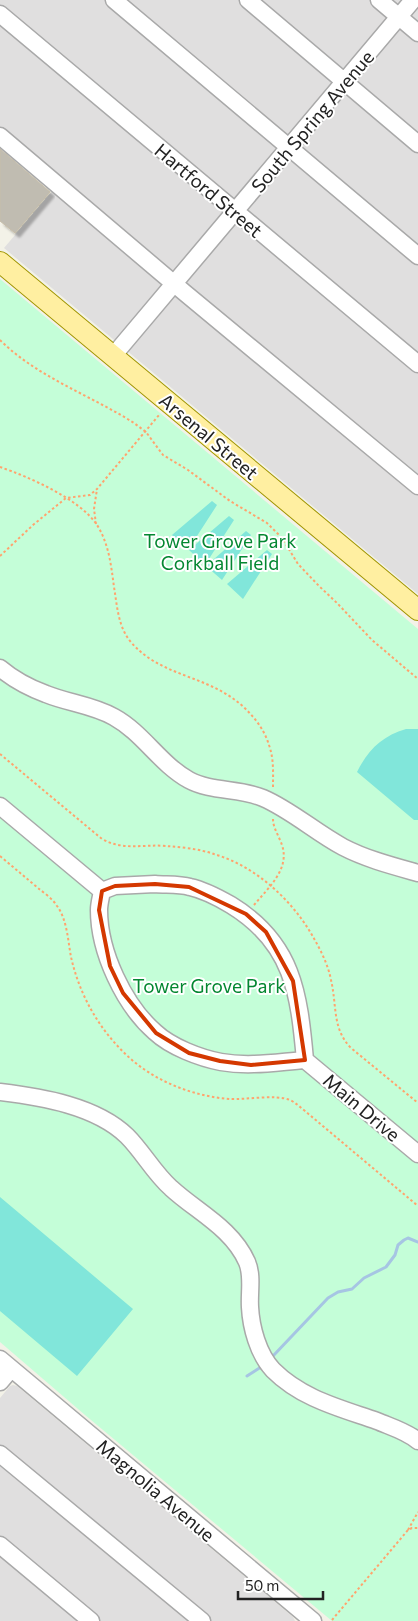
<svg xmlns="http://www.w3.org/2000/svg" width="418" height="1621" viewBox="0 0 418 1621" font-family="Commissioner,sans-serif">
<style>
.residential{fill:#e0dfdf}
.park{fill:#c4fed8}
.pitch{fill:#81e6da}
.lines{fill:none;stroke-linecap:round;stroke-linejoin:round}
.stream{stroke:#a6c5e3;stroke-width:3}
.building{fill:#c0bcb1;stroke:#c6bda9;filter:url(#shadow)}
.minor-casing{stroke:#a9a9a9;stroke-width:19}
.major-casing{stroke:#a09500;stroke-width:22}
.path{stroke:#ffa36d;stroke-width:2;stroke-dasharray:2.5 2.5;stroke-linecap:butt}
.minor{stroke:#fff;stroke-width:16}
.major{stroke:#ffefa1;stroke-width:20}
.marked{fill:none;stroke:#d43800;stroke-width:4;stroke-linejoin:round}
.labels{text-anchor:middle;dominant-baseline:central;stroke-width:4;stroke-linejoin:round;paint-order:stroke}
.street-label{font-size:19px;fill:#222;stroke:#fff}
.park-label{font-size:19px;fill:#048731;stroke:#fff}
</style>
<defs>
<filter id="shadow"><feDropShadow dx="4.5" dy="4.5" stdDeviation="1" flood-color="#0004"/></filter>
</defs>
<rect width="100%" height="100%" fill="#f3f2e8"/>
<!-- residential -->
<path class="residential" d="M0,0h418v594l-414,-346 51,-60 -55,-42z
M13,1385l4,1 276,231 2,4h-295v-223l10,-12z"/>
<!-- park -->
<path class="park" d="M0,279l418,350v992h-86l-247,-206 -85,-73z"/>
<!-- pitch -->
<path class="pitch" d="M212,501l5,4 -29,45 -16,-15z
M229,516l5,4 -29,45 -16,-15z
M246,531l5,4 -29,45 -16,-14z
M267,550l5,4 -29,45 -16,-15z
M406,729h12v91h-4l-57,-48c11,-22 25,-36 49,-43z
M0,1197l133,112 -56,67 -77,-65z"/>
<g class="lines">
<!-- stream -->
<path class="stream" d="M273,1356l55,-58 10,-6 14,-3 12,-11 22,-11 9,-12 3,-10 6,-5 4,-2 10,4
M247,1376l14,-9"/>
</g>
<!-- building -->
<path class="building" d="M0,149l50,43 -35,41 -15,-12z"/>
<g class="lines">
<defs>
<path id="minor" d="M114,0l304,256
M248,0l170,144
M379,0l39,33
M0,14l418,350
M0,136l185,157 233,193
M113,356l300,-356
M0,668c13,11 30,20 46,26 22,9 47,11 68,23 29,16 46,47 75,63 22,12 51,8 74,18 28,12 52,34 80,49 23,12 50,19 75,26
M0,806l102,85
M155,884c11,1 24,0 35,3 14,3 29,11 41,18 62,38 68,88 74,155 -28,2 -55,7 -84,2 -21,-4 -50,-15 -66,-30 -31,-27 -56,-80 -56,-122 0,-6 2,-13 3,-19l13,-5z
M305,1060l113,94
M0,1092c42,5 96,14 127,44 16,16 27,37 44,52 26,24 61,40 76,74 6,14 2,30 3,45 1,20 8,47 23,63 29,29 67,38 104,51 14,6 29,10 41,20
M0,1359l313,262
M0,1382l11,-13
M0,1454l202,167
M0,1545l91,76"/>
<path id="major" d="M0,262l418,348"/>
</defs>
<!-- minor casing -->
<use href="#minor" class="minor-casing"/>
<!-- major casing -->
<use href="#major" class="major-casing"/>
<!-- path -->
<path class="path" d="M0,340c37,37 90,55 134,83l12,9 17,23 25,15 42,31 37,22 15,15 16,26 21,22 18,17 35,37 46,39
M0,467c29,10 80,32 97,58 12,19 14,40 17,62 3,18 4,39 16,54 24,29 59,33 89,49 22,11 43,32 50,55 5,14 4,28 4,42
M96,524l-2,-15 3,-20
M0,556l33,-31 33,-27 24,-3 7,-6 62,-74
M0,754l102,85c22,12 40,5 64,7 15,1 33,3 48,8 41,12 77,45 98,81 8,14 16,29 19,45 6,25 1,49 20,68l67,55
M0,856c13,11 25,21 38,32 6,5 15,11 19,18 10,13 11,35 14,51 9,40 30,76 61,103 27,23 62,36 97,39 17,1 46,-5 61,1 6,3 10,7 15,11l113,95
M254,905c15,-18 36,-36 28,-60 -3,-9 -9,-17 -9,-26
M408,1530l10,-18
M332,1620l76,-90 4,-2h6"/>
<!-- minor -->
<use href="#minor" class="minor"/>
<!-- major -->
<use href="#major" class="major"/>
</g>
<!-- marked area -->
<path class="marked" d="M155,884l34,3 57,27 20,18 27,49 12,79 -54,5 -31,-4 -31,-8 -33,-20 -33,-40 -13,-27 -11,-56 3,-19 13,-5z"/>
<g class="labels">
<!-- street labels -->
<g class="street-label">
<text transform="translate(312 121) rotate(-50)">South Spring Avenue</text>
<text transform="translate(209 190) rotate(40)">Hartford Street</text>
<text transform="translate(209 436) rotate(40)">Arsenal Street</text>
<text transform="translate(362 1107) rotate(40)">Main Drive</text>
<text transform="translate(156 1490) rotate(40)">Magnolia Avenue</text>
</g>
<!-- park labels -->
<g class="park-label">
<text x="220" y="540">Tower Grove Park<tspan x="220" dy="22">Corkball Field</tspan></text>
<text x="209" y="985">Tower Grove Park</text>
</g>
</g>
<!-- scale -->
<path d="M238 1591v8h85v-8" fill="none" stroke="#222222" stroke-width="2.5"/>
<text x="245" y="1591" font-size="15" fill="#222222" stroke="#ffffff" stroke-width="4" paint-order="stroke">50 m</text>
</svg>
